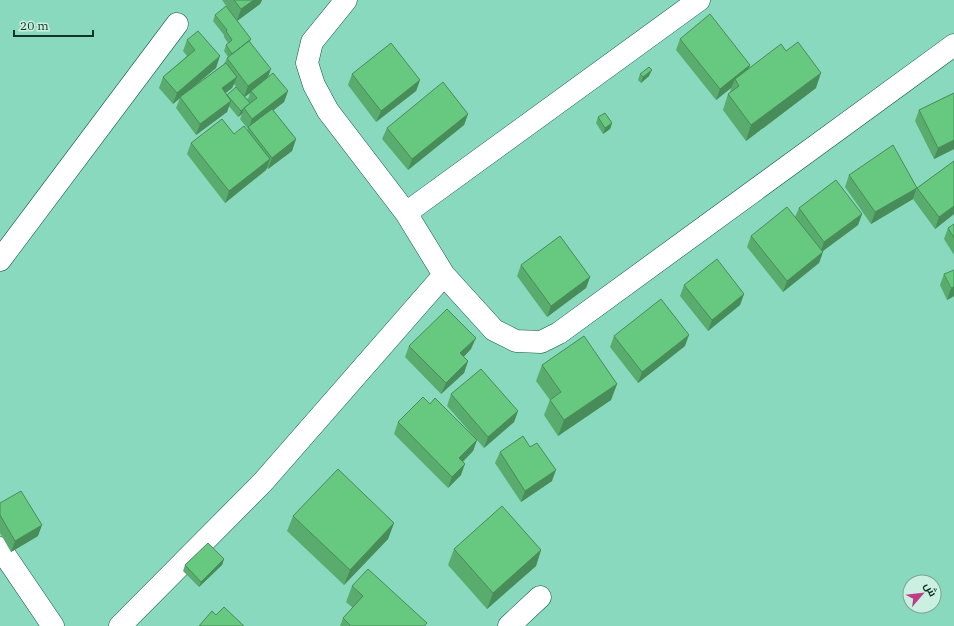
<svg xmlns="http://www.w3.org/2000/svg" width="954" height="626" viewBox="0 0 954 626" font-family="'IBM Plex Serif',Cairo,serif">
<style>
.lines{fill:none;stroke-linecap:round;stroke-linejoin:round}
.minor-casing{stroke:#145644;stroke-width:23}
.minor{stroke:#fff;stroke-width:22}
.wall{fill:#59ac6d;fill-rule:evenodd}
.shaded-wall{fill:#488c59}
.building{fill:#67c87f;stroke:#488c59}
</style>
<rect width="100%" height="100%" fill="#88d9bd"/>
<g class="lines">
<defs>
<path id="minor" d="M346,0l-34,42 -5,21 7,22 14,26 78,102 38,62 50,55 22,11 25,1 18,-9 395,-288
M406,213l293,-213
M0,260l177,-236
M0,548l53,78
M120,626l143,-144 181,-207
M509,626l31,-29"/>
</defs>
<!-- minor casing -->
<use href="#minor" class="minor-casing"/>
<!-- minor -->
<use href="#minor" class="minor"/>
</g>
<!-- wall -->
<path class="wall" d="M222,0h40l-2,4 -23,17z
M215,15l36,24 -1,3 18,35 20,14 -4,11 -11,8 23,29 -4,12 -24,18 -1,-1 -1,2 -41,33 -38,-49 4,-11 43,-9 13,-4 1,-1 -8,-10 2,-5 -4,3 -9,-11 -2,6 -31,23 -20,-27 4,-10 -7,6 -14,-16 4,-11 24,-21 -4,-5 4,-11 29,28 -32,26 40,-30 3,-6 1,-1 -4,-6 2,-6 2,-2 -4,-6v-2l-11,-14zM234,84l2,3 -9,8 -1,-2 6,-5zM250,93l-2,6 -3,-2z
M680,39l70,26 -1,4 37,-18 30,37 -70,53 -23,-31 5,-16 2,-1 1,-5 -15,12 -40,-50z
M352,74l68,6 -4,11 -40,31 -28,-37z
M640,74l9,2 -8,7 -3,-3z
M954,93v56l-20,10 -19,-38 4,-11z
M468,114l-4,11 -56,45 -26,-31 5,-11z
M598,117l14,6 -2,6 -7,5 -7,-11z
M954,161v53l-19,15 -22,-30 4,-11z
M849,175l64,24 -42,25 -26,-37z
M799,208l63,6 -4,11 -35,26 -4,12 -36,29 -36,-45 4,-11 44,-19z
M954,224v31l-10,-16 4,-11z
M521,265l69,12 -4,11 -39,29 -30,-41z
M944,274l10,22 -7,4 -7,-15z
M684,285l60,9 -4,11 -32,26 -28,-35z
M614,336l71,10 -47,37 -28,-36z
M409,346l62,3 -8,8 5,4 -4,12 -23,21 -36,-37z
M542,365l75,19 -6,16 -53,36 -14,-21 6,-15 -14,-19z
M451,394l67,17 -4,11 -30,26 -37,-42z
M430,404l47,36 -4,11 -10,11 -2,13 -13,13 -54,-54 4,-12z
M500,452l52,29 -31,21 -26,-39z
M0,503l38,33 -27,16 -11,-19z
M293,516l101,7 -6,16 -44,46 -57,-54z
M454,549l87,1 -5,16 -49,43 -39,-44z
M224,559l-2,6 -23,22 -16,-16 2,-6z
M352,586l74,40h-86l3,-8 10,-10 -7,-6z"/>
<!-- shaded-wall -->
<path class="shaded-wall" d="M254,0h8l-2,4 -23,17 4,-12z
M220,56l-4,12 -43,36 4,-11z
M750,65l-4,11 -11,3 -4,9 -15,12 4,-11z
M271,69l-4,11 -16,11 -1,2 -6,4 4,-11z
M652,70l-3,6 -8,7 2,-6z
M821,73l-5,15 -70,53 5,-16z
M237,77l-5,11 -15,11 5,-11z
M420,80l-4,11 -40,31 5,-11z
M288,91l-4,11 -34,27 -1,-1 3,-9z
M231,101l-4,11 -31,23 4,-11z
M244,108l-2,6 -4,3 3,-6z
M468,114l-4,11 -56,45 4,-11z
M612,123l-2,6 -7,5 2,-6z
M296,139l-4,12 -24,18 4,-11z
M954,140v9l-20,10 4,-11z
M270,159l-4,11 -41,33 4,-12z
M917,188l-4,11 -42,25 4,-12z
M954,206v8l-19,15 4,-12z
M862,214l-4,11 -38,28 4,-11z
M823,252l-4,11 -36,29 4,-11z
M590,277l-4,11 -39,29 4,-11z
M954,287v9l-7,4 4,-12z
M744,294l-4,11 -32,26 4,-11z
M689,335l-4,11 -47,37 4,-11z
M476,338l-5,11 -15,16 4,-12z
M468,361l-4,12 -23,21 5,-11z
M617,384l-6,16 -53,36 6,-16z
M518,411l-4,11 -30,26 4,-11z
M477,440l-4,11 -18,18 4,-11z
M465,464l-4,11 -13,13 4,-11z
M556,470l-4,11 -31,21 4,-11z
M394,523l-6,16 -44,46 6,-15z
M42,525l-4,11 -27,16 4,-11z
M541,550l-5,16 -49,43 6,-16z
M224,559l-2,6 -23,22 2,-5z"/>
<!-- building -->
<path class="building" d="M234,0h20l-13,9z
M226,6l25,33 -19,15 -6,-9 6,-5 -6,-9 1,-1 -12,-15z
M710,14l40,51 -30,24 -40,-50z
M198,31l22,25 -43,37 -14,-16 32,-27 -8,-10z
M249,41l22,28 -23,17 -21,-28z
M798,42l23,31 -70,52 -23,-31 11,-8 -4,-7 46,-35 5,7z
M391,43l29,37 -39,31 -29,-37z
M226,63l11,14 -15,11 9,13 -31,23 -20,-27z
M649,67l3,3 -9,7 -3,-3z
M273,73l15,18 -36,28 -8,-11 13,-10 -6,-7z
M443,82l25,32 -56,45 -25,-31z
M236,87l14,16 -9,8 -14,-16z
M954,93v47l-16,8 -19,-38z
M272,109l24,30 -24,19 -24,-31z
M605,113l7,10 -7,5 -7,-11z
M222,119l12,15 10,-8 26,33 -41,32 -38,-48z
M893,145l24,43 -42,24 -26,-37z
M954,161v45l-15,11 -22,-29z
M836,180l26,34 -38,28 -25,-34z
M787,207l36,45 -36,29 -36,-45z
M954,224v14l-6,-10z
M560,236l30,41 -39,29 -30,-41z
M717,259l27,35 -32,26 -28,-35z
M954,270v17l-3,1 -7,-14z
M661,299l28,36 -47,37 -28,-36z
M447,309l29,29 -16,15 8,8 -22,22 -37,-37z
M584,336l33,48 -53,36 -14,-20 11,-8 -19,-27z
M481,369l37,42 -30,26 -37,-43z
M423,397l7,7 5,-6 42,42 -18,18 6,6 -13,13 -54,-55z
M523,436l7,11 7,-4 19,27 -31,21 -25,-39z
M338,469l56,54 -44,47 -57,-54z
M21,491l21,34 -27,16 -15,-26v-12z
M502,506l39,44 -48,43 -39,-44z
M208,543l16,16 -23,23 -16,-17z
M368,569l59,54 -3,3h-73l-8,-8 20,-22 -11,-10z
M224,607l20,19h-45l13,-15 4,4z"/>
<!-- north arrow -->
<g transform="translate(922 594) rotate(62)"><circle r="19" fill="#caf0e1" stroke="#80a497"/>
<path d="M0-3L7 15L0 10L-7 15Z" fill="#bf3d86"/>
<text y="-6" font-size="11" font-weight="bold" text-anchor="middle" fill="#113328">ش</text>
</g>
<!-- scale -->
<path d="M14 30v6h79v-6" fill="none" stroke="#113328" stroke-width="2"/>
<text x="20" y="30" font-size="12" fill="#113328" stroke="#caf0e1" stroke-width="3" paint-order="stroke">20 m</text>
</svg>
